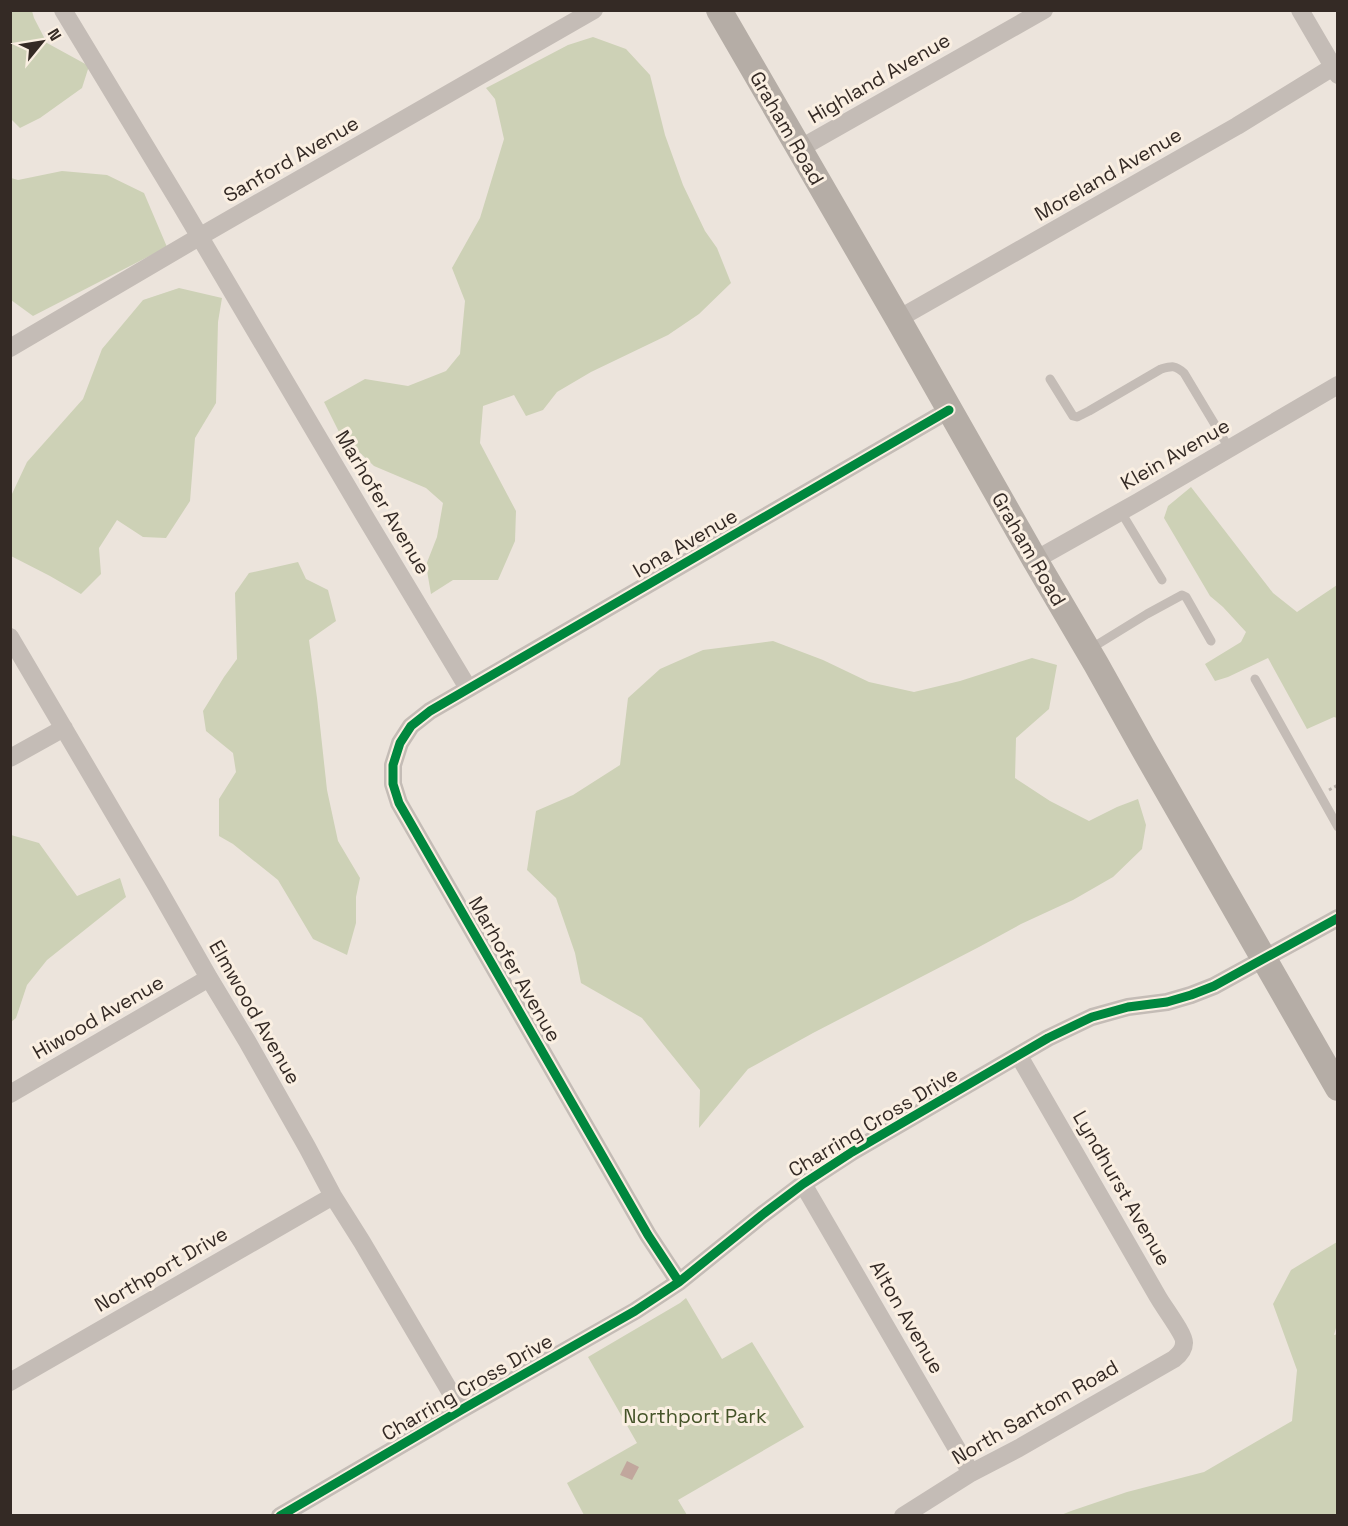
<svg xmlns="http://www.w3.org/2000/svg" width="1348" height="1526" viewBox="0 0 1348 1526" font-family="'Space Grotesk',sans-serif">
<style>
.green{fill:#cdd1b6}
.building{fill:#c1a79d}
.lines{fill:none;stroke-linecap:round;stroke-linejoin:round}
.path{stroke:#bdb5ae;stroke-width:3;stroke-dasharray:3 3;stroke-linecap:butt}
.service{stroke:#c4bcb6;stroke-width:9}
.minor{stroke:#c4bcb6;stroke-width:18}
.secondary{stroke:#b5ada6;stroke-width:26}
.cycleway-casing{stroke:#faefe2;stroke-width:13}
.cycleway{stroke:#00873e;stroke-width:9}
.labels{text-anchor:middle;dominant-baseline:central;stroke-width:6;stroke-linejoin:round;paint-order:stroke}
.street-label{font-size:20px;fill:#342a25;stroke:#faefe2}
.park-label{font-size:20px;fill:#445328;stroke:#faefe2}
</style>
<rect width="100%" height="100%" fill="#ece4dc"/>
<!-- green -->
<path class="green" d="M10,11h22l2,7 13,25 42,23 -7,22 -42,30 -20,10 -9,-9z
M593,37l33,12 24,26 15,60 18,50 22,46 12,17 14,35 -32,31 -31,21 -77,37 -34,20 -14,18 -17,6 -12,-21 -31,11 -3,37 36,68 -1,30 -17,39h-45l-22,14 -5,-29 11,-28 6,-34 -17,-15 -52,-22 -34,-32 -16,-32 41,-23 43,7 38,-15 14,-17 5,-53 -13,-33 28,-50 24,-79 -9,-40 -9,-11 82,-43z
M62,171l45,4 37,18 23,54 -134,69 -22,-16v-122l7,2z
M179,288l43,10 -4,24 -2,81 -21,35 -5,63 -24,37 -23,-1 -26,-17 -18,28 2,26 -20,20 -31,-18 -39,-20v-60l16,-34 56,-63 19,-50 41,-49z
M1191,487l82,106 24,19 40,-27v133l-3,-1 -27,12 -39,-71 -40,19 -13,4 -10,-17 36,-22 5,-10 -23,-25 -13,-11 -46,-78 4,-12z
M298,562l8,17 22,11 8,31 -27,19 8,58 10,92 11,51 22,37 -4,19v26l-9,32 -34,-16 -35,-59 -45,-36 -14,-8v-37l17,-27 -3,-19 -27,-22 -3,-20 21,-34 13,-18 -2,-66 14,-20z
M773,641l50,19 46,22 45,10 46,-11 72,-23 25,7 -8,44 -33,29 -1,40 35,23 39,20 28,-14 21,-8 8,26 -4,24 -29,28 -40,23 -52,24 -42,23 -166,86 -65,36 -49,59 1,-38 -58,-72 -61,-35 -6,-30 -19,-55 -29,-28 9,-59 37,-16 47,-30 8,-67 32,-29 43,-19z
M11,835l28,8 38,53 43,-18 6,19 -79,63 -20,25 -11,33 -5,4z
M1337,1242l1,79 -4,14 4,-1 -1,181h-276l10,-4 56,-19 77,-20 88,-51 5,-51 -24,-66 18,-34z
M686,1298l36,61 30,-17 52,85 -126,73 9,15h-103l-17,-32 70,-40 -49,-86 92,-54z"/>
<!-- building -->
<path class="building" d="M627,1461l12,6 -7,13 -12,-5z"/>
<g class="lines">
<!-- path -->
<path class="path" d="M1329,790l9,-5"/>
<!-- service -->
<path class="service" d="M1050,379l23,37 4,1 12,-6 72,-42c11,-3 14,-4 23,4l45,75
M1121,512l41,68
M1090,649l57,-35 35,-19 4,2 25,44
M1255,679l83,148"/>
<!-- minor -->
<path class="minor" d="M63,10l118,195 186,315 101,168
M1300,10l38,65
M799,149l245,-139
M898,319l339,-193 101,-62
M10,348l189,-111 395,-227
M1035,560l103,-58 200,-117
M10,637l146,248 53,93 38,63 60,106 26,49 29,46 99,168
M10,758l54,-30
M10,1094l199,-116
M803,1184l168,289
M679,1282l-31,-47 -249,-432 -6,-19v-19l7,-22 11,-17 19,-15 519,-301
M10,1382l323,-186
M280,1516l181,-106 174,-99 44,-29 83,-67 41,-31 49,-32 196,-114 44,-21 36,-10 39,-5 24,-7 23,-9 124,-68
M903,1516l68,-43 48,-25 155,-89c5,-4 10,-9 10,-16 1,-8 -21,-37 -26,-46l-139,-241"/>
<!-- secondary -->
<path class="secondary" d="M719,10l179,309 137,241 61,104 47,84 195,340"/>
<defs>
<path id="cycleway" d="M679,1282l-31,-47 -249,-432 -6,-19v-19l7,-22 11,-17 19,-15 519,-301
M280,1516l181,-106 174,-99 44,-29 83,-67 41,-31 49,-32 196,-114 44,-21 36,-10 39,-5 24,-7 23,-9 124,-68"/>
</defs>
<!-- cycleway casing -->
<use href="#cycleway" class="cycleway-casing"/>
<!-- cycleway -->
<use href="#cycleway" class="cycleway"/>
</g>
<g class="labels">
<!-- street labels -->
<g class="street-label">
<text transform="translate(879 78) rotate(-30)">Highland Avenue</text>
<text transform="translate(787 128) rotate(60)">Graham Road</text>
<text transform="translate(291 159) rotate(-30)">Sanford Avenue</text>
<text transform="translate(1108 174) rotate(-30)">Moreland Avenue</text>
<text transform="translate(1175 454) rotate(-30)">Klein Avenue</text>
<text transform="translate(383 502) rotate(59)">Marhofer Avenue</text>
<text transform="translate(685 543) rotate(-30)">Iona Avenue</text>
<text transform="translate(1029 549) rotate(60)">Graham Road</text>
<text transform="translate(515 969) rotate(60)">Marhofer Avenue</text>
<text transform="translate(255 1012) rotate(60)">Elmwood Avenue</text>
<text transform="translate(98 1017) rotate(-30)">Hiwood Avenue</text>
<text transform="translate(873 1122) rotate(-31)">Charring Cross Drive</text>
<text transform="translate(1122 1188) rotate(60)">Lyndhurst Avenue</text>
<text transform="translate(161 1269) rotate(-30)">Northport Drive</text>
<text transform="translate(907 1317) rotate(60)">Alton Avenue</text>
<text transform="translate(467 1387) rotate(-30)">Charring Cross Drive</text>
<text transform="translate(1035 1412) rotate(-30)">North Santom Road</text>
</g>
<!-- park labels -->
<g class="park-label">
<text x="695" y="1416">Northport Park</text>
</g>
</g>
<!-- border -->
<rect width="1348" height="1526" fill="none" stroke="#342a25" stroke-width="24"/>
<!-- north arrow -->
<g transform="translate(42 42) rotate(60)" stroke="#faefe2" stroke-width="4.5" paint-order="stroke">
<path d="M0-4.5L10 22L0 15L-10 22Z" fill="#342a25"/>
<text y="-9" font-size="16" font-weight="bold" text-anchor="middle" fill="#342a25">N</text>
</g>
</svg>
